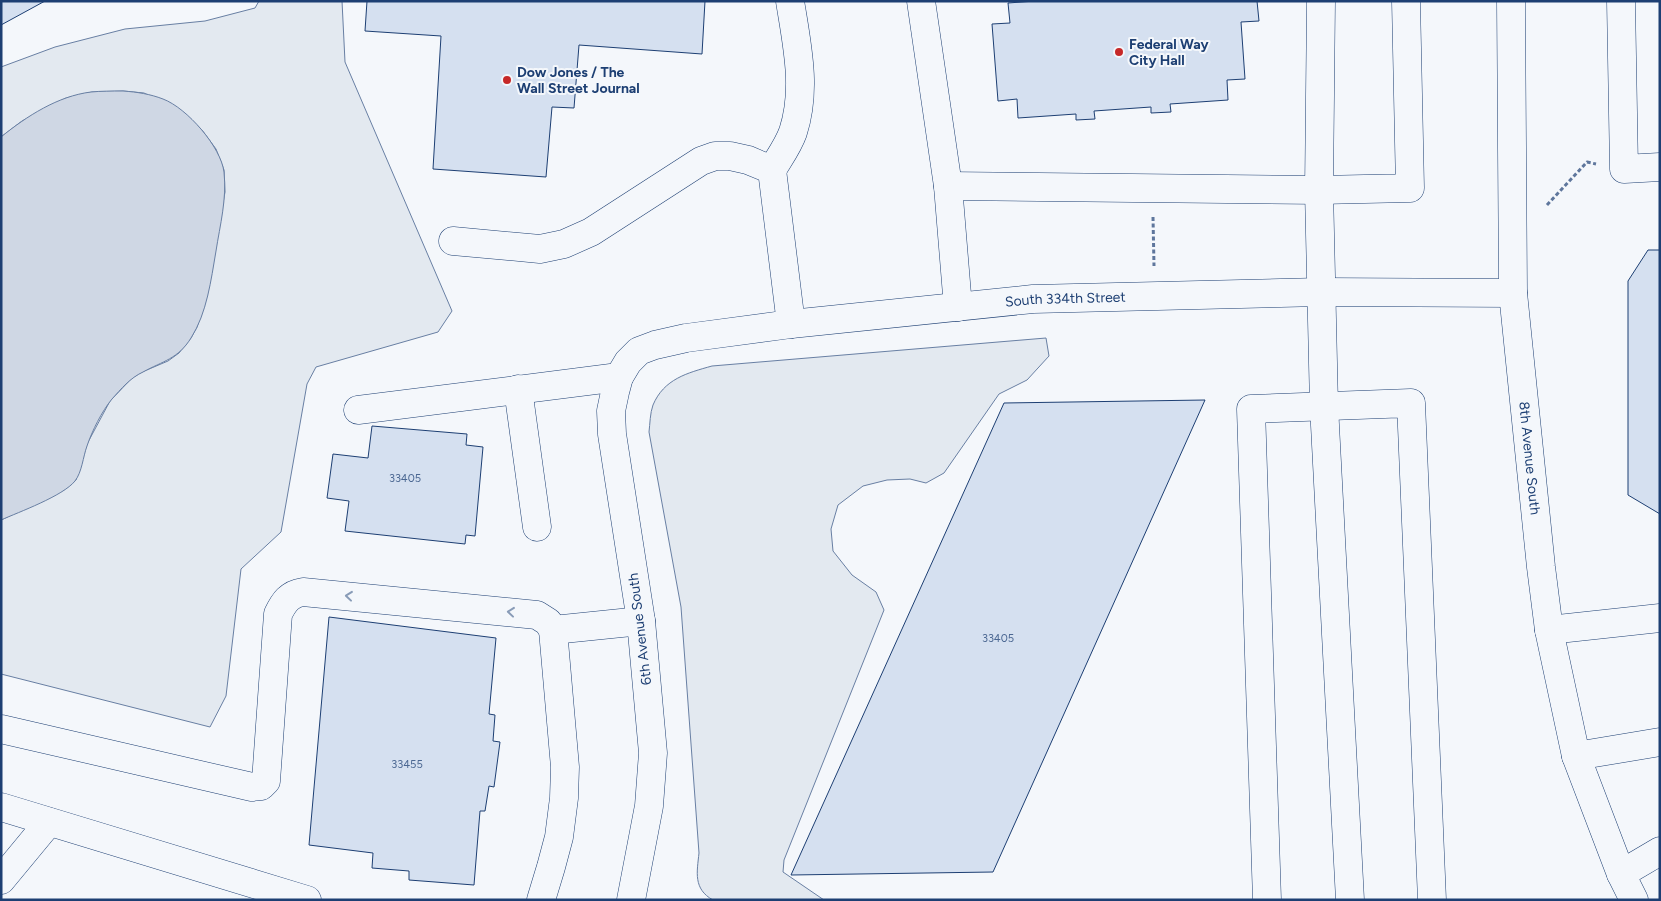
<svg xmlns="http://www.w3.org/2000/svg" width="1661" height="901" viewBox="0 0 1661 901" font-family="Figtree,sans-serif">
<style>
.green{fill:#e3e9f0;stroke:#687fa3}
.water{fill:#cfd7e4;stroke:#687fa3}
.building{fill:#d5e0f0;stroke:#1d3f73}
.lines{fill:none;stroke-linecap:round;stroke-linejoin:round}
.minor-casing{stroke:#1d3f73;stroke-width:29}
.path{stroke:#5e769c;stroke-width:3;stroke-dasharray:4 2.5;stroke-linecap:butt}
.minor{stroke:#f4f7fb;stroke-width:28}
.oneway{stroke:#889bb7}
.poi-dot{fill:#c62828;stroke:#f4f7fb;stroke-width:2}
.labels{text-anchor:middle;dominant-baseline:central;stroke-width:4;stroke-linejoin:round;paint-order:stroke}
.number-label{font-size:11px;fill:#4b6792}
.poi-label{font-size:14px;font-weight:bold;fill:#1d3f73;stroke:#f4f7fb;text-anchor:start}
.street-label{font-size:14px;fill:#1d3f73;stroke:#f4f7fb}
</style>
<rect width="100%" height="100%" fill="#f4f7fb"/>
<!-- green -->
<path class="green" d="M259,1h83l3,61 107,249 -14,21 -122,35 -9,17 -26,148 -40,37 -15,127 -16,31 -209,-53v-154l63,-30 12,-10 11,-36 23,-43 22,-23 10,-6 26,-11 11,-8 12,-15 6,-11 9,-27 19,-108 -1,-22 -8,-21 -14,-19 -18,-17 -40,-20 -21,-2 -31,1 -26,6 -44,23 -21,16v-70l54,-20 70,-18 80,-8 50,-13z
M1046,338l3,18 -22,24 -28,14 -55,79 -18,10 -16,-4 -23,1 -24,6 -25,19 -7,24 2,22 19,24 24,17 8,18 -100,250 -1,12 41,28h-111c-20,-11 -16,-28 -14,-47l-18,-246 -32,-175c1,-8 1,-19 4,-27 11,-26 34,-32 59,-39z"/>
<!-- water -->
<path class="water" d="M123,91c14,1 27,3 40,8 24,9 58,48 61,73 3,27 -4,53 -8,79 -5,29 -9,62 -25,87 -13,21 -28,23 -48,34 -13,6 -22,17 -31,27 -10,12 -20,32 -25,47 -4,11 -5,26 -12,35 -12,15 -56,31 -74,39v-383c26,-21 57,-41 90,-45 10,-1 21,-1 32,-1z"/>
<!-- building -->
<path class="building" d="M1,1h44l-44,24z
M367,1h338l-3,53 -123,-9 -5,63 -22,-1 -6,70 -113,-8 8,-133 -76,-5z
M1035,1h222l2,20 -18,1 4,57 -18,1 1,20 -58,4 1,8 -20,1v-6l-57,4 1,8 -19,1v-6l-58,4 -1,-19 -19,2 -6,-77 18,-1 -2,-20z
M1648,250h12v264l-32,-19v-214z
M1205,400l-212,472 -202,3 213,-472z
M372,426l95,8 -1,11 17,2 -8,89 -9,-1 -1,9 -120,-13 4,-30 -22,-3 6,-44 35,4z
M329,617l167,21 -7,76 6,1 -2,26 7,1 -6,45 -5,-1 -4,25h-5l-6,74 -65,-5v-9l-37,-3 1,-15 -64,-8z"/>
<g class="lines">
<defs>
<g id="minor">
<path d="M921,1l27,185 10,121"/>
<path d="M1321,1l-2,189 5,216 26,494"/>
<path id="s1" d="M1511,1l2,292 28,274 8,63 27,126 45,118 13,26"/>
<path d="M1621,1l3,168 36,-2"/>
<path d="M772,170l19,154"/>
<path d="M948,186l371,4 91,-2 -4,-187"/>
<path d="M453,241l87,8 24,-5 27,-12 110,-71 14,-5h15l18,4 24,10c7,-12 16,-24 21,-38 14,-43 4,-87 -3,-131"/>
<path d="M518,389l19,138"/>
<path d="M358,410l261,-33"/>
<path d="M553,630l88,-9"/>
<path d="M1549,630l111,-12"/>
<path d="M1,729l251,58 9,-1 5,-5 12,-167c6,-12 11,-20 25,-22l234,23 11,7 5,8 12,137 -1,31 -5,39 -8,30 -10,33"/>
<path d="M1576,756l84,-14"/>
<path d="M1,807l306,93"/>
<path d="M1621,874l39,-23"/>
<path d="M1,880l48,-58"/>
<path id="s2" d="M631,900l18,-94 4,-53 -12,-132 -29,-187 -1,-23 4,-19 4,-15 9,-15 11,-11 16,-6 31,-7 105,-14 242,-25 288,-7 192,1"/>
<path d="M1267,900l-16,-491 160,-6 21,497"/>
</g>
</defs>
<!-- minor casing -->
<use href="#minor" class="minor-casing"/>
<!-- path -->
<path class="path" d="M1547,205l40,-43 9,2
M1153,217l1,49"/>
<!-- minor -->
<use href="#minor" class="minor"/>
</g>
<!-- one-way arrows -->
<defs><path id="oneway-chevron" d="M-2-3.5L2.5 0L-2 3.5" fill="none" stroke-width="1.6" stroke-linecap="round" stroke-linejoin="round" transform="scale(1.25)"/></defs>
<g class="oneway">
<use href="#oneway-chevron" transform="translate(349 596) rotate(-174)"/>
<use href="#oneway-chevron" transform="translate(511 612) rotate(-174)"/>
</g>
<!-- markers -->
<g class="poi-dot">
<circle cx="1119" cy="52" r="5"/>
<circle cx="507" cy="80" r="5"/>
</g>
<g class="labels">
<!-- number labels -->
<g class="number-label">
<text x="405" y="478">33405</text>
<text x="998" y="638">33405</text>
<text x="407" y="764">33455</text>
</g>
<!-- poi labels -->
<g class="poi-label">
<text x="1129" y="44">Federal Way<tspan x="1129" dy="16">City Hall</tspan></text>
<text x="517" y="72">Dow Jones / The<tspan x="517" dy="16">Wall Street Journal</tspan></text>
</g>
<!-- street labels -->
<g class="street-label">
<text stroke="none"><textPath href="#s2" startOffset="992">South 334th Street</textPath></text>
<text stroke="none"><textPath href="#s1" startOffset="458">8th Avenue South</textPath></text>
<text transform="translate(640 629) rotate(-97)">6th Avenue South</text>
</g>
</g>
<!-- border -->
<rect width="1661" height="901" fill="none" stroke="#1d3f73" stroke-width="5"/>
</svg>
